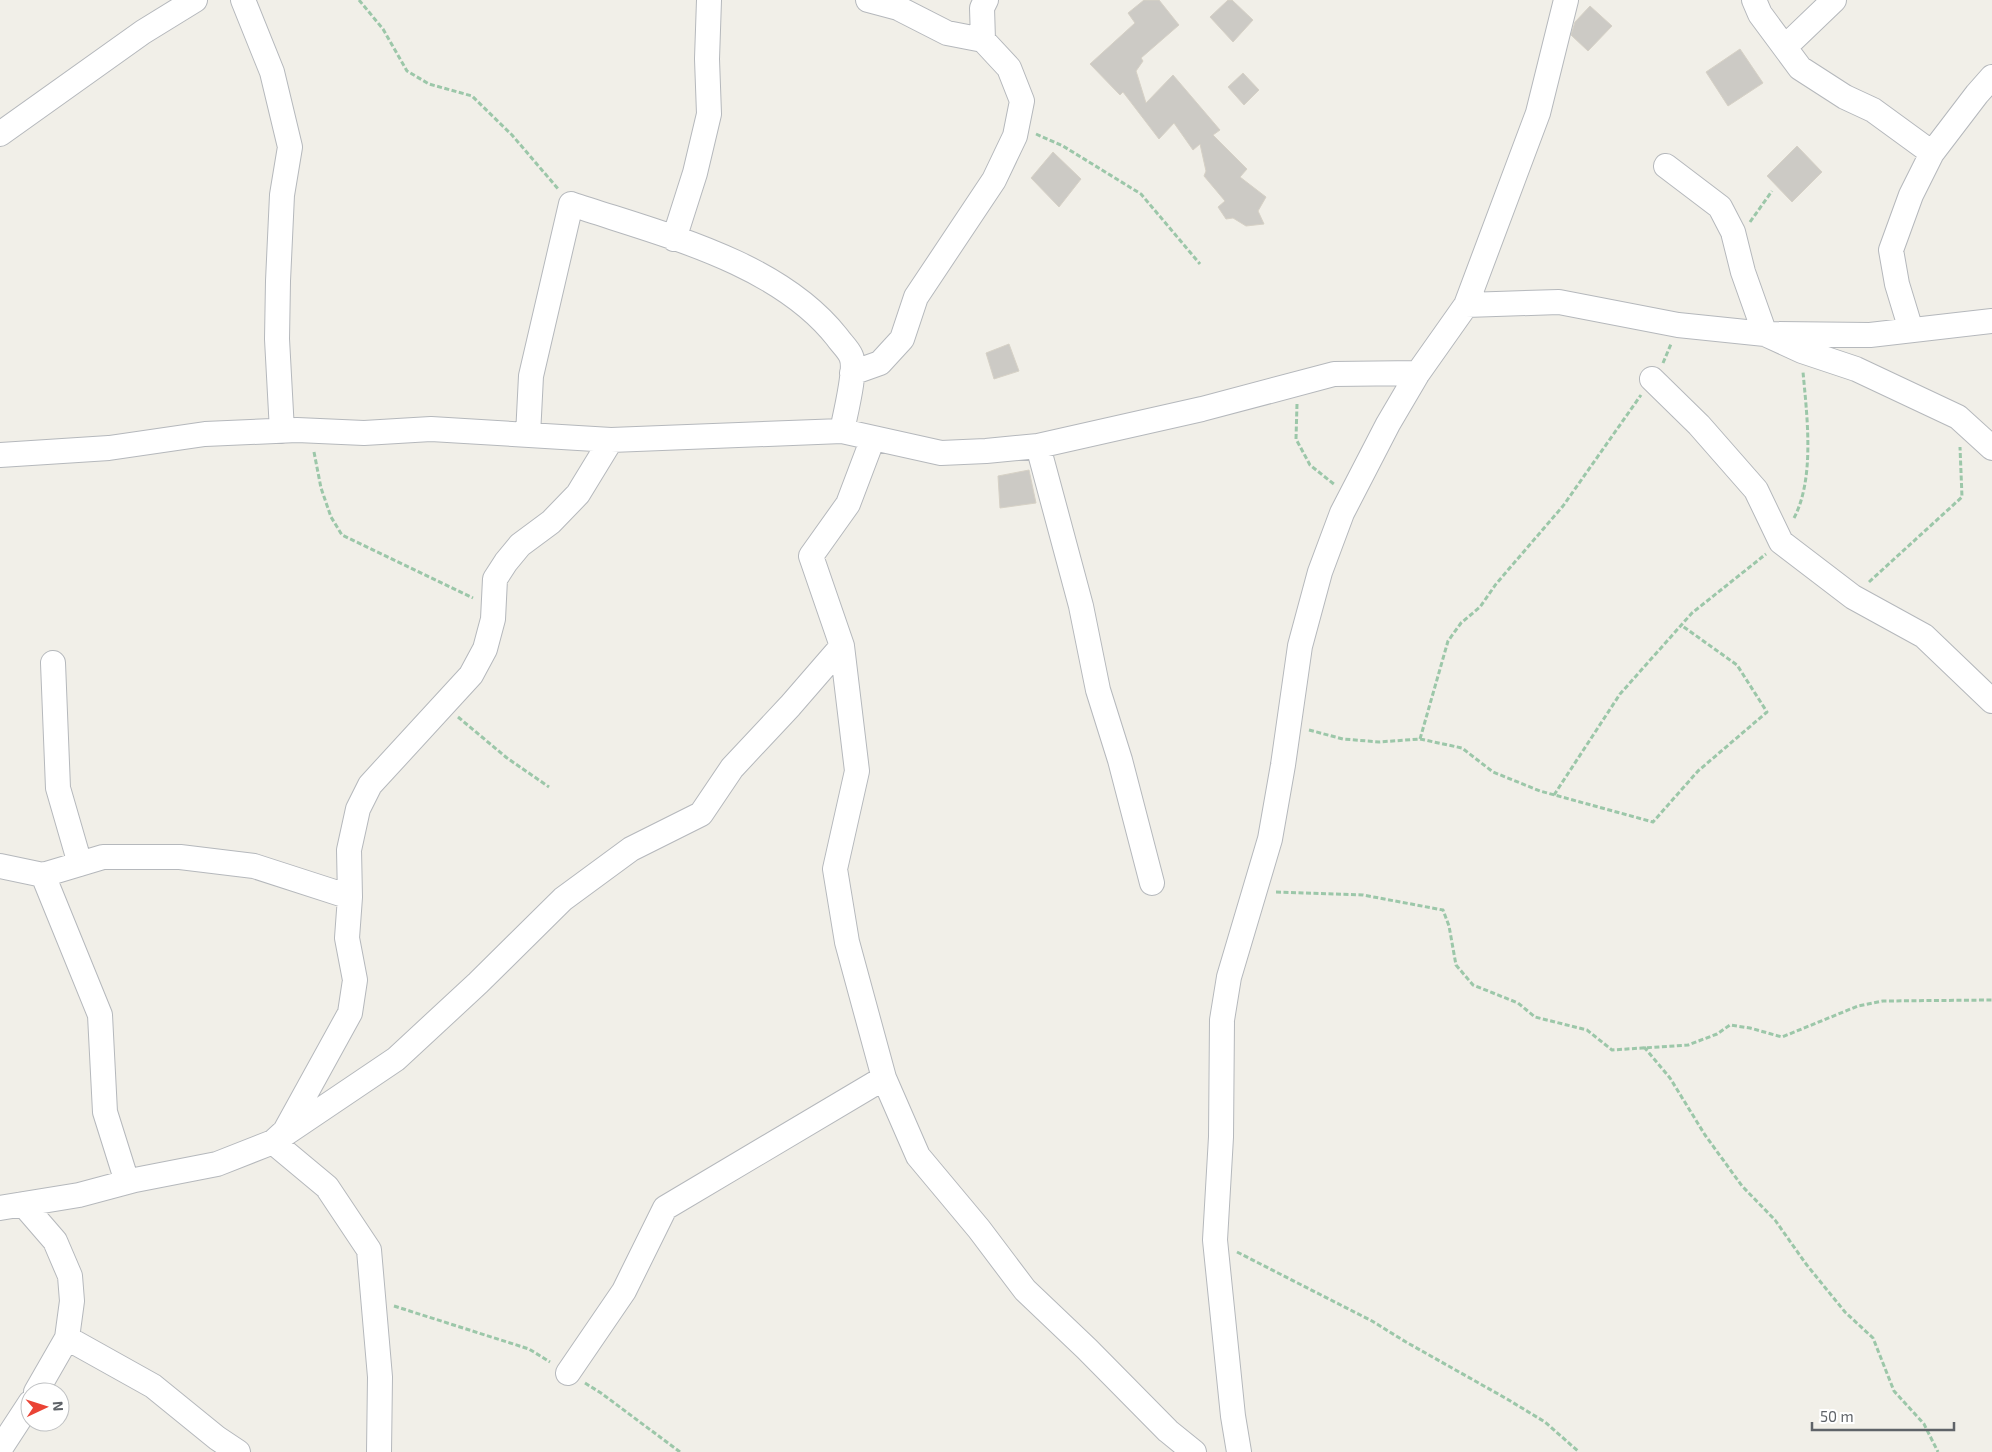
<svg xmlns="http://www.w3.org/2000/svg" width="1992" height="1452" viewBox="0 0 1992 1452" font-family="'Exo 2',sans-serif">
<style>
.building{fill:#cccac5;stroke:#d6d1c6}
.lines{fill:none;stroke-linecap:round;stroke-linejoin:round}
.minor-casing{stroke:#b5b8bc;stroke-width:26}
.path{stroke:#9cc7a9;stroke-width:3;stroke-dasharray:5 2.5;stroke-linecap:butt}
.minor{stroke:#fff;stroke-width:24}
</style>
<rect width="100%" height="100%" fill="#f1efe8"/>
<!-- building -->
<path class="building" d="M1144,0h15l20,25 -38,33 2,3 -7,10 10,32 27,-28 47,55 -7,5 34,34 -7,8 26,20 -8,14 6,13 -18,2 -13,-8 -7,1 -8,-12 7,-6 -21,-25 2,-5 -6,-27 -7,6 -19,-27 -15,16 -36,-47 -3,3 -30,-31 45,-41 -7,-10z
M1228,0h4l21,20 -20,22 -23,-25z
M1590,6l22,20 -24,25 -17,-16 4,-13z
M1740,49l23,34 -35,23 -22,-34z
M1243,73l16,17 -15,15 -16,-18z
M1797,146l25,26 -30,30 -25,-26z
M1053,152l28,27 -22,28 -28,-29z
M1009,344l10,27 -25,8 -8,-26z
M1029,470l7,33 -36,5 -2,-32z"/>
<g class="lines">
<defs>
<path id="minor" d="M243,0l29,72 18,75 -8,48 -4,86 -1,58 5,92
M868,0l30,8 49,25 36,7
M1566,0l-28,113 -72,192 93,-3 119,23 87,9 105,1 122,-14
M1754,0l6,14 40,54 45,29 28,13 59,43
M1785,47l49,-47
M0,134l143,-102 52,-32
M1666,166l54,41 13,25 10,40 22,62 37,17 54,18 102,48 34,31
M674,239l21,-66 14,-59 -2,-55 2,-59
M1911,330l-14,-46 -6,-34 20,-55 21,-42 45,-59 15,-17
M852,373l28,-10 22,-24 14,-42 78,-117 21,-44 7,-35 -13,-33 -26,-28 -1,-32 4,-8
M1652,379l47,46 57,65 25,52 72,55 71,39 68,65
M528,435l3,-59 40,-172c89,30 206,57 266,133 4,6 11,12 14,19 6,13 -6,59 -9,75
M873,438l-25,66 -37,52 31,90 15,125 -22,98 12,73 37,136 34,78 61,73 46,61 62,59 81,82 26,21
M1038,446l43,160 17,84 22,70 32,123
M0,455l109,-7 96,-14 92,-4 67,3 67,-4 180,11 231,-9 99,22 45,-2 52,-5 164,-37 132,-35 84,-1
M53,663l5,125 22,76
M0,866l43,9 57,140 5,97 22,70
M43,875l60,-18h77l74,9 96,31
M23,1204l32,37 15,35 2,25 -5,37 -31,54
M0,1208l79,-13 56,-15 82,-16 56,-22 12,-11 65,-118 5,-33 -8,-42 3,-41 -1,-47 9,-41 12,-24 101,-110 14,-26 8,-30 2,-40 11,-17 14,-17 31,-23 27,-28 33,-54
M67,1338l86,48 64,52 21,14
M568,1373l56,-82 41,-83 219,-130
M0,1449l30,-46
M379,1452l1,-75 -11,-127 -42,-63 -54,-45 123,-83 82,-76 85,-84 68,-50 70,-35 31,-46 58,-62 52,-60
M1239,1452l-6,-36 -18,-176 6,-103 1,-117 7,-43 41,-138 13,-74 17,-119 20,-74 22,-59 46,-89 30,-51 48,-68"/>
</defs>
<!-- minor casing -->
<use href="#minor" class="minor-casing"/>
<!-- path -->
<path class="path" d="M359,0l24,29 24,42 22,13 43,12 40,39 47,55
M1036,134l27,12 78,48 59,70
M1750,222l22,-31
M1663,363l8,-19
M1297,404l-1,35 14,26 25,20
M314,452l7,36 10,29 11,18 131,63
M1794,518c21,-40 13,-102 9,-146
M1869,582l93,-85 -2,-50
M458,717l49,41 42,29
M1309,730l34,9 36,3 41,-3 42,9 31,24 47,19 113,31 45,-51 69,-59 -30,-47 -56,-40
M1420,739l28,-98 13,-18 19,-16 16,-23 67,-78 78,-111
M1554,795l66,-101 72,-81 74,-59
M1276,892l87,3 80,15 6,16 7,39 17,20 45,18 17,14 52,13 25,20 76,-5 29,-11 13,-9 20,3 32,9 76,-31 25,-5 109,-1
M1644,1047l26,31 35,57 37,51 33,34 31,44 39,48 28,26 21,53 30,33 14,28
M1237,1252l135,69 34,21 101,57 38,23 34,30
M394,1306l135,43 21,13
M585,1383l16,10 79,59"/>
<!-- minor -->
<use href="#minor" class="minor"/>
</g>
<!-- north arrow -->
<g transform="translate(45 1407) rotate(86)"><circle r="24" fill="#ffffff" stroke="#bfc1c3"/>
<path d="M0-4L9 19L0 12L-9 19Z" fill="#ea4335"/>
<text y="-8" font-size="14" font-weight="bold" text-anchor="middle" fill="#5f6368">N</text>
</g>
<!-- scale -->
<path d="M1812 1422v8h142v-8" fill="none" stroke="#5f6368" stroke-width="2.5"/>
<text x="1820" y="1422" font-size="15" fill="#5f6368" stroke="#ffffff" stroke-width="4" paint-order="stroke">50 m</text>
</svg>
